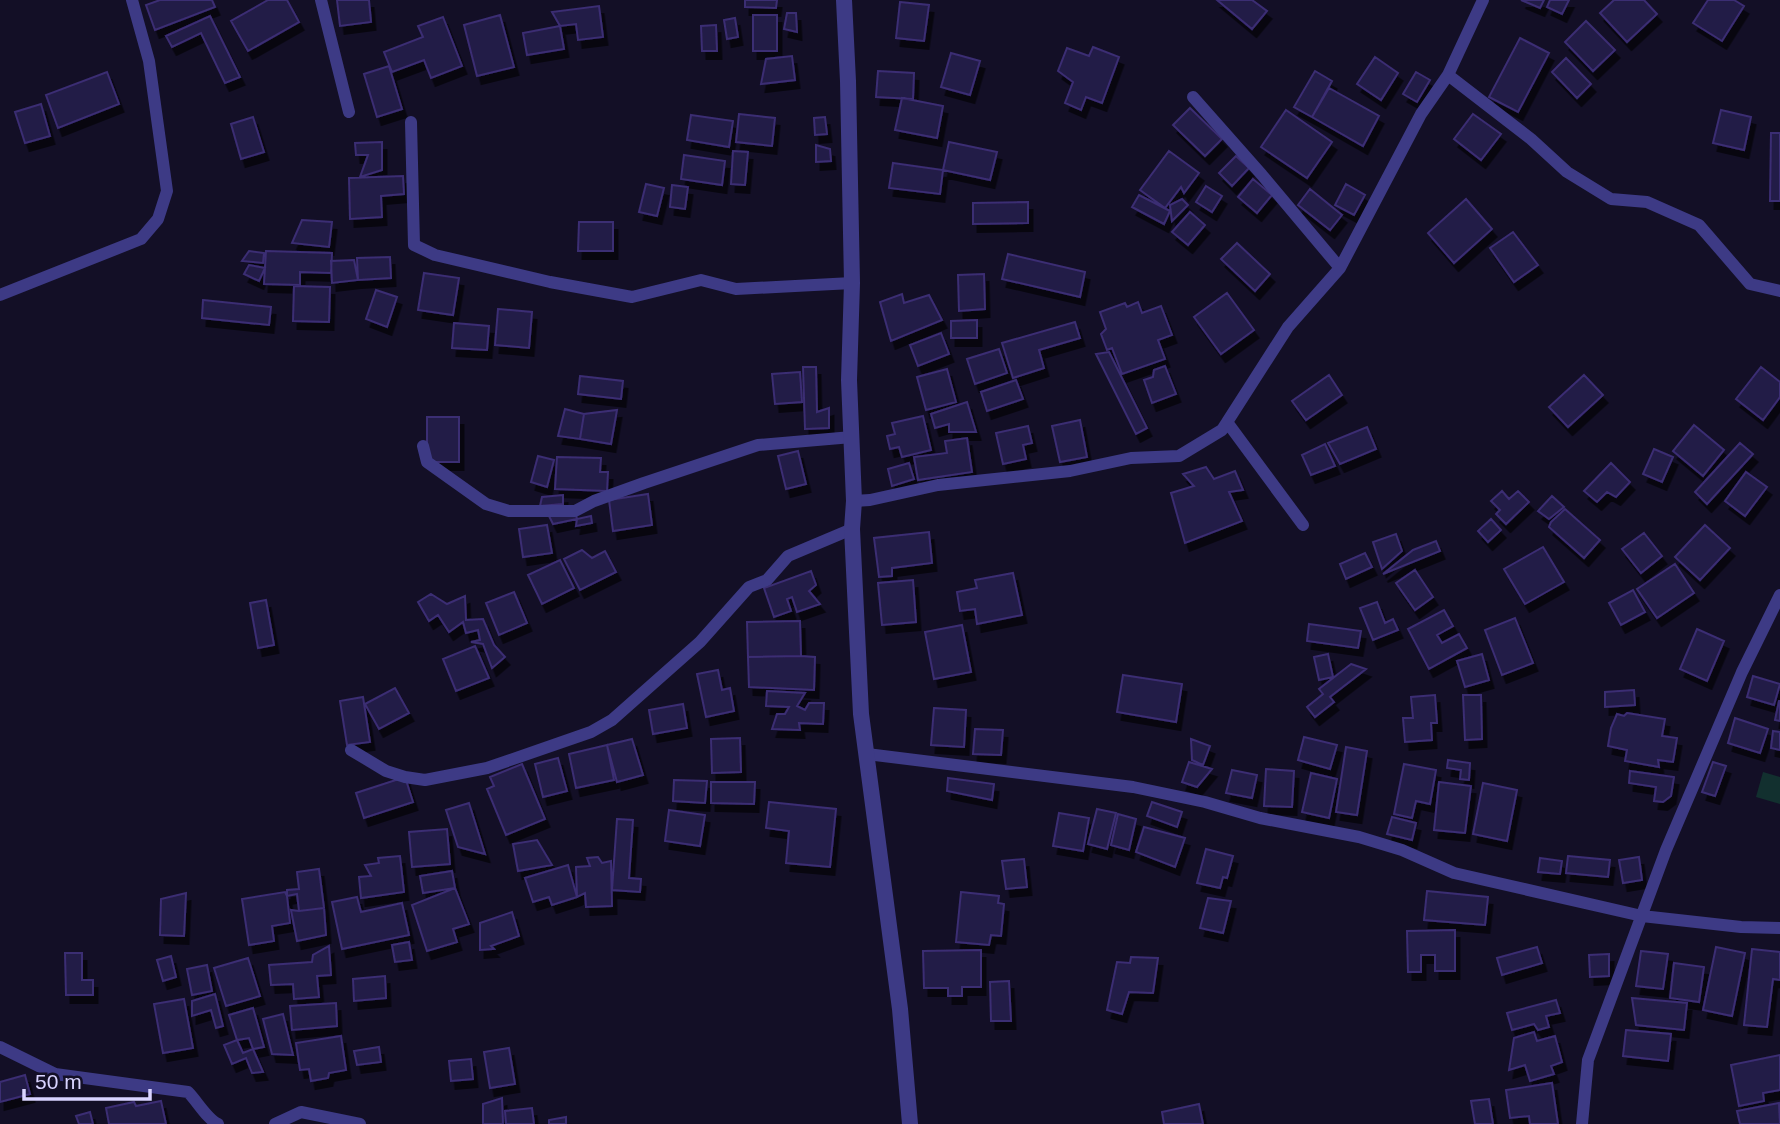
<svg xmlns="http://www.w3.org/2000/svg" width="1780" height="1124" viewBox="0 0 1780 1124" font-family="Helvetica,sans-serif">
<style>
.green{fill:#12302f}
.building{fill:#241b47;stroke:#3b2d73;stroke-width:2;filter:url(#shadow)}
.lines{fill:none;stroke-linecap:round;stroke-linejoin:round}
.minor{stroke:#3d3a85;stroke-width:12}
.tertiary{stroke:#3d3a85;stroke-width:16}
</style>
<defs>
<filter id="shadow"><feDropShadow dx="4.5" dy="8" stdDeviation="0" flood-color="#0009"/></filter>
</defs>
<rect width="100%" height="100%" fill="#130f26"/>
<!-- green -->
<path class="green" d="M1763,772l17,5v27l-24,-7z"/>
<!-- building -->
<path class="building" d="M160,0h52l3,7 -60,23 -9,-25z
M268,0h19l12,22 -51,29 -17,-30z
M337,0h32l2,22 -31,4z
M745,0h32l-1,8 -31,-1z
M1217,0h35l15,11 -15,18z
M1521,0h23l-4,8z
M1550,0h19l-7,14 -15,-7z
M1614,0h30l13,14 -30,28 -27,-29z
M1708,0h26l10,6 -22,35 -29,-18z
M900,2l29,3 -5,36 -28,-3z
M599,6l4,31 -25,3 -2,-16 -16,2 -8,-14z
M787,13h9l1,19 -13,-3z
M500,15l14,52 -37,9 -13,-51z
M753,15h24v36h-24z
M210,16l30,61 -15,6 -24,-50 -29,14 -6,-11z
M443,17l19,49 -31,12 -7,-18 -32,12 -8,-20 39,-15 -5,-11z
M735,18l3,19 -11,2 -3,-19z
M1586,21l29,29 -22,21 -28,-29z
M716,25l1,26h-15l-1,-25z
M560,26l4,23 -37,6 -4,-22z
M1520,38l29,15 -31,59 -29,-15z
M1093,47l26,10 -17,46 -16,-6 -5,13 -16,-7 8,-21 -15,-11 9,-23 22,8z
M951,53l29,8 -10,34 -29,-8z
M792,56l3,24 -34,4 5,-25z
M1375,57l23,16 -17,27 -24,-16z
M1566,58l25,26 -14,14 -25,-26z
M389,66l13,43 -25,8 -13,-43z
M878,71l36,2 -1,26 -37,-2z
M1315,71l17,10 -20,36 -18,-10z
M107,72l12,32 -61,24 -12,-33z
M1416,72l14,8 -13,22 -14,-8z
M1329,88l50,28 -16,30 -51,-29z
M902,98l41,8 -6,32 -42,-8z
M41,104l9,32 -25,7 -10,-31z
M1190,108l32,31 -17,17 -32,-31z
M1286,110l46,32 -25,36 -46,-31z
M1721,110l30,7 -7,33 -31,-7z
M739,114l36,4 -3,28 -36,-4z
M1473,114l28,20 -20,26 -27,-21z
M691,115l42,6 -4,26 -42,-7z
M253,117l11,35 -23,7 -10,-35z
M825,117l2,17 -12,1 -1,-17z
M1771,133h9v68h-10z
M382,142v28l-22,7 8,-22h-12l-1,-12z
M949,142l48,10 -7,28 -47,-10z
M816,145l14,4 1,12 -15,1z
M733,151l15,1 -3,33 -14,-1z
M1169,151l30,22 -15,20 -3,-6 -16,21 -25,-18z
M684,155l41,6 -3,24 -41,-6z
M1236,156l13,12 -17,18 -13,-13z
M893,163l50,7 -3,24 -51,-6z
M403,176l1,18 -23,2 1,21 -32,2 -1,-41z
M1253,179l19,16 -15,18 -19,-16z
M646,184l18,4 -7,28 -18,-4z
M1346,184l19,11 -11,20 -19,-10z
M672,185l16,2 -3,22 -15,-2z
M1206,186l16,10 -10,16 -16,-10z
M1310,189l32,26 -12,15 -32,-25z
M1139,195l31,16 -6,13 -32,-17z
M1182,199l6,6 -16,16 -2,-16z
M1466,199l26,30 -38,34 -26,-30z
M1028,202v21l-55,1v-21z
M1190,212l15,13 -17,20 -16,-13z
M302,220l30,2 -3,25 -37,-4z
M579,222h34v29h-35z
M1513,232l25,33 -24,17 -24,-34z
M1237,243l33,31 -15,17 -34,-32z
M249,251l15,2 -1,10 -21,-2z
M266,251l66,2 -1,20 -31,-1v13l-36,-1z
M1008,254l77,18 -5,25 -78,-18z
M390,257l1,21 -33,2 -1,-22z
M354,260l4,20 -26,3 -1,-22z
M249,265l16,3 -6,13 -15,-7z
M424,273l35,5 -6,37 -35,-5z
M984,274l1,35 -26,2 -1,-36z
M294,286l36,1 -1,35 -36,-1z
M376,290l21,7 -10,30 -21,-8z
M1227,293l27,37 -33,24 -27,-37z
M902,294l2,9 25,-8 13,25 -51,21 -11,-39z
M203,300l68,7 -2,18 -67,-7z
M1138,302l4,11 19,-7 11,29 -14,5 7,19 -43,15 -10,-26 -5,2 -6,-16 5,-5 -6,-17 25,-9 2,4z
M498,309l34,3 -3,36 -34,-3z
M977,320v18h-26v-17z
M1075,322l5,16 -41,12 5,18 -31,10 -11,-35z
M454,323l35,3 -2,24 -35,-2z
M941,333l8,21 -31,12 -8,-21z
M999,349l8,24 -32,11 -8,-25z
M1109,352l38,76 -11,6 -40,-80z
M1165,366l11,28 -24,9 -8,-23 9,-3 1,-7z
M803,367h13l1,45 12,-4v20l-24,1z
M1761,367l19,15v15l-17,23 -27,-21z
M947,369l9,33 -30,8 -9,-33z
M800,372l2,30 -27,2 -3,-30z
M1329,375l13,20 -36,25 -14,-19z
M1584,375l19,20 -35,32 -19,-20z
M580,376l43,5 -2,18 -43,-5z
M1016,380l7,19 -36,12 -6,-19z
M967,402l9,30h-27v-8l-14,4 -4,-14z
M565,409l19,5 -4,25 -22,-3z
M617,410l-6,34 -31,-5 4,-25z
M923,416l8,34 -29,7 -3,-10 -9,2 -3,-13 8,-2 -3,-11z
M427,417h32v45h-32z
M1080,420l7,37 -27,5 -8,-36z
M1694,425l30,25 -21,26 -30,-25z
M1028,426l4,17 -9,2 3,14 -23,5 -7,-31z
M1367,427l9,22 -36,15 -12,-21z
M967,438l5,34 -54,8 -4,-23 33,-4 -2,-12z
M1740,443l13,11 -46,50 -12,-12z
M1325,444l10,22 -24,9 -9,-20z
M1654,449l19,8 -11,25 -19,-8z
M798,451l8,33 -20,5 -8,-33z
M538,456l16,4 -7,27 -16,-5z
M557,457l44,1 -1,14h8l-1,19 -52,-2z
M909,463l5,16 -22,7 -4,-17z
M1611,463l19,19 -14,15 -9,-5 -10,10 -13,-11z
M1206,467l8,12 21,-8 8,19 -14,2 13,29 -57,22 -14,-50 23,-7 -11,-12z
M1746,472l21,15 -22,29 -20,-15z
M1502,491l7,8 9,-8 11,11 -23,22 -10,-10 4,-4 -9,-9z
M648,494l4,31 -39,6 -4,-31z
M563,495v9l-23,2 2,-9z
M1552,496l12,11 -15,12 -11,-8z
M1565,509l35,31 -16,18 -35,-31 2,-5z
M575,511l2,8 -24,5 -4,-8z
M591,516l1,7 -16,3 1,-7z
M1491,519l10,11 -13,12 -10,-11z
M547,525l5,28 -29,4 -4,-28z
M1705,525l25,23 -30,32 -25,-23z
M929,532l3,31 -40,5v8l-13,1 -5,-39z
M1644,533l18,23 -21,17 -19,-24z
M1396,534l6,17 -20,18 -9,-27z
M1436,541l4,10 -57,23 30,-24z
M1543,547l21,35 -39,22 -21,-35z
M582,550l10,8 13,-7 11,21 -36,18 -16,-31z
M1365,553l7,14 -26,12 -6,-15z
M560,560l14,28 -32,16 -14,-29z
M1675,564l19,29 -37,25 -20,-29z
M1415,570l18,27 -18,13 -19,-27z
M811,571l5,14 -7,6 11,13 -23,8 -5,-15 -5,2 4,12 -17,6 -10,-29z
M1013,573l9,42 -45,9 -2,-15 -15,2 -3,-19 20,-4 -2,-8z
M913,580l3,42 -34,3 -4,-42z
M1633,590l12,22 -24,13 -12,-22z
M514,592l13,31 -28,12 -13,-32z
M431,594l16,10 18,-8 1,24 17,-1 11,26 11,12 -13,11 -9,-24 -12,-2 9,-2 -2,-10 -12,3 -3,-11 -14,10 -11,-17 -9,6 -11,-19z
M266,600l8,45 -16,3 -8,-45z
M1377,602l8,21 8,-4 5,11 -25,10 -13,-32z
M1444,610l9,16 -16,9 5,8 17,-9 8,14 -38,21 -21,-40z
M1515,618l18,45 -31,12 -17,-45z
M800,621l1,35 -53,1 -1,-35z
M1309,624l52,7 -3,17 -51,-7z
M962,625l9,47 -37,7 -9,-47z
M1697,629l27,12 -17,40 -27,-12z
M475,646l14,32 -33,13 -13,-32z
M1328,654l5,23 -14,3 -5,-23z
M1482,654l7,26 -24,7 -8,-26z
M801,656l14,1 -1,33 -65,-3 -1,-30z
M1351,664l15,5 -36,28 4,5 -19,15 -8,-10 16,-13 -4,-5z
M718,670l4,20 8,-2 4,23 -28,6 -9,-43z
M1123,675l59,9 -6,38 -59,-10z
M1753,676l27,8 -6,21 -27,-8z
M395,688l14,25 -30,16 -14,-25z
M1634,690l1,15 -30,2v-15z
M767,691l38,2 -8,13 8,4 4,-7h15l-1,21 -24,-1 1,7 -28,-1 5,-15h8l4,-7 -23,-1z
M1435,695l2,28h-6l1,17 -27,2 -2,-24h10l-2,-21z
M1463,695h18l1,44 -17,1z
M363,697l7,45 -23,3 -7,-44z
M1779,701h1v20l-5,-1z
M683,704l4,24 -34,6 -4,-24z
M934,708l32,2 -2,37 -33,-2z
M1627,713l38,6 -3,17 15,2 -4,24 -15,-2 1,7 -34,-6 2,-11 -19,-4 3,-18 6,-14 7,2z
M1735,718l33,11 -8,24 -32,-10z
M975,729l28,1 -2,25 -28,-1z
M1773,731l7,1v18l-9,-2z
M1304,737l33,8 -7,24 -32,-9z
M740,738l1,34 -29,1 -1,-34z
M632,739l11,36 -26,7 -10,-37z
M1191,739l19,7 -7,19 -11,-5z
M607,745l7,35 -38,8 -7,-34z
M1346,747l21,4 -10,64 -21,-3z
M558,758l9,33 -24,6 -8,-33z
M1448,760l22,3 -1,17 -9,-1 1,-9 -14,-2z
M1189,762l23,7 -15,18 -15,-5z
M1713,762l13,4 -11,30 -13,-4z
M522,764l23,55 -39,16 -19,-46 7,-3 -4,-9z
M1404,764l32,6 -6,34 -14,-3 -4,17 -18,-4z
M1266,769l28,2 -2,36 -28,-1z
M1232,770l25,5 -5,23 -26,-5z
M1630,771l44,6 -3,19 -8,6 -9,-1 2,-14 -27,-4z
M1311,773l26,6 -8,39 -27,-6z
M405,777l8,25 -49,16 -8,-25z
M948,778l46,6 -2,16 -45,-9z
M674,780l33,1 -2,22 -32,-2z
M711,782h44l-1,22 -43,-1z
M1439,782l32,4 -6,47 -31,-3z
M1483,783l34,7 -10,51 -34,-7z
M769,802l67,7 -6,58 -44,-4 3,-32 -23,-3z
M1152,802l30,10 -5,15 -30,-11z
M469,803l16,51 -27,-7 -12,-37z
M1097,809l19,4 -9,36 -19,-5z
M669,810l36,5 -5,31 -35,-5z
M1059,813l30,5 -6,33 -30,-5z
M1118,814l18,5 -7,31 -18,-5z
M1392,817l24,6 -4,17 -25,-6z
M617,819l16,1 -4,58 12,1 -1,13 -28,-2z
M1144,827l41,11 -10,29 -39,-15z
M447,829l3,35 -38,3 -3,-35z
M537,840l15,25 -34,6 -5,-27z
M1206,849l27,7 -6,22 -4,-1 -3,11 -23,-5z
M400,856l4,36 -43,6 -2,-21 12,-1 -6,-11 14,-2 -1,-5z
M1568,856l42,4 -2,17 -42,-4z
M598,857l4,6 9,-2 1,45 -26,1 -1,-14 -8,4 -1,-30 14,-1 -3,-8z
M1639,857l3,23 -19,3 -4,-23z
M1540,858l22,3 -2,13 -22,-2z
M1024,859l3,28 -21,2 -4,-28z
M568,865l9,32 -25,8 -3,-8 -16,5 -8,-24z
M319,869l5,39 -25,3 -2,-17 -10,2v-6l12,-1 -2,-17z
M452,871l3,17 -32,5 -3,-17z
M455,888l14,36 -16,5 4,13 -30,9 -15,-46z
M1427,891l61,6 -3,28 -61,-5z
M285,892l2,4 3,27 -18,3 2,15 -25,4 -7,-46z
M961,892l38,4 -1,7 6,1 -3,32 -10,-1 -2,10 -33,-3z
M186,893l-2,43 -24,-1 1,-36z
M357,897l4,15 41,-9 7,32 -67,14 -10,-47z
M1208,898l23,3 -8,32 -23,-5z
M324,908l2,27 -29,6 -6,-31 8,1z
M512,912l7,24 -28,10 3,3 -14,1v-27z
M1455,930v41h-20v-16h-14v17h-13l-1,-41z
M409,942l3,18 -17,2 -3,-17z
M329,946l2,29 -14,1 2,21 -25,2 -1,-15 -22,1 -2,-20 43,-3 1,-7z
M1537,947l5,16 -40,12 -5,-17z
M1716,947l29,6 -13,63 -29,-6z
M1752,949l28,3v28l-7,-1 -6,48 -23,-2z
M981,950v37h-19v9h-14v-8h-24l-1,-37z
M1641,951l27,3 -5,35 -27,-3z
M65,953h17v27h11v15h-27z
M1609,954v22l-19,1 -1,-22z
M171,956l5,21 -13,4 -6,-21z
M1131,957l27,1 -5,35 -24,-1 -7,22 -15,-4 10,-48 13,1z
M248,958l12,38 -34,10 -12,-38z
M1674,963l30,4 -5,35 -29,-4z
M207,965l5,26 -20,4 -5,-26z
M385,976l1,22 -32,3 -1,-22z
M1009,981l2,40h-20l-1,-39z
M215,994l8,32 -7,2 -5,-18 -19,6v-15z
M1632,998l55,5 -3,27 -48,-5z
M184,999l9,49 -30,5 -9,-49z
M1556,1000l4,13 -14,3 3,11 -11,3 -4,-6 -22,6 -5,-17z
M336,1003l1,23 -45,4 -2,-24z
M253,1008l11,39 -11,2 -4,-11 -12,2 -8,-25z
M283,1014l10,41 -21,-1 -9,-35z
M1626,1030l45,4 -3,27 -45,-5z
M1534,1032l3,9 18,-5 7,26 -11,4 3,8 -24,7 -5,-16 -16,5 5,-32z
M341,1036l5,34 -17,3 -1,5 -17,3 -2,-12 -9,1 -4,-27z
M237,1040l6,13 10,-4 10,23 -11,1 -6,-15 -14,6 -8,-19z
M379,1047l2,15 -24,3 -3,-14z
M509,1048l6,36 -25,4 -6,-36z
M1780,1055v35l-17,3 1,8 -25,5 -8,-41z
M471,1059l2,20 -22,2 -2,-20z
M25,1075l5,19 -30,8v-20z
M1552,1083l6,41h-28l-1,-8 -19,2 -4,-28z
M502,1098l1,26h-20v-20z
M1489,1099l4,25h-18l-4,-23z
M161,1101l5,23h-57l-3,-16 28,-6 2,4z
M1779,1103l1,21h-40l-3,-13z
M1199,1104l4,20h-39l-2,-12z
M532,1108l2,16h-28l-1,-13z
M90,1112l3,12h-14l-3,-8z
M566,1117v7h-17v-4z"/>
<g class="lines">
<!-- minor -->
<path class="minor" d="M321,0l28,112
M1448,75l83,64 36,33 44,27 36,3 52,23 51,59 30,7
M1193,97l69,78 78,93
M411,122l3,123 21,10 115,27 82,15 69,-17 35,9 116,-6
M0,295l141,-56 17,-20 9,-28 -18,-130 -17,-61
M1227,422l76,103
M423,446l4,16 59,42 23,7h66l19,-10 50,-18 114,-38 94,-8
M854,501l16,-1 68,-15 132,-14 61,-13 48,-2 43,-26 66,-103 52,-59 81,-154 27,-39 35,-75
M351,750l35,21 19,6 20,3 62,-12 104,-36 21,-12 88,-78 49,-55 18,-7 21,-24 64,-27
M867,754l266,33 72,15 55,16 99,19 43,13 52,23 188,43 99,11 39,1
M0,1047l55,27 133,18c9,9 19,27 30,32
M275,1124l26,-12 59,12
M1582,1124l6,-64 78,-210 76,-178 38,-77"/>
<!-- tertiary -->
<path class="tertiary" d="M844,0l4,81 4,202 -3,97 5,121 -2,28 9,185 39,295 10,115"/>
</g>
<!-- scale -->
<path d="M24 1089v10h126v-10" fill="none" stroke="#d9d4ff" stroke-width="3.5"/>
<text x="35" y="1089" font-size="21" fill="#d9d4ff" stroke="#130f26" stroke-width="5" paint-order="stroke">50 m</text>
</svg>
